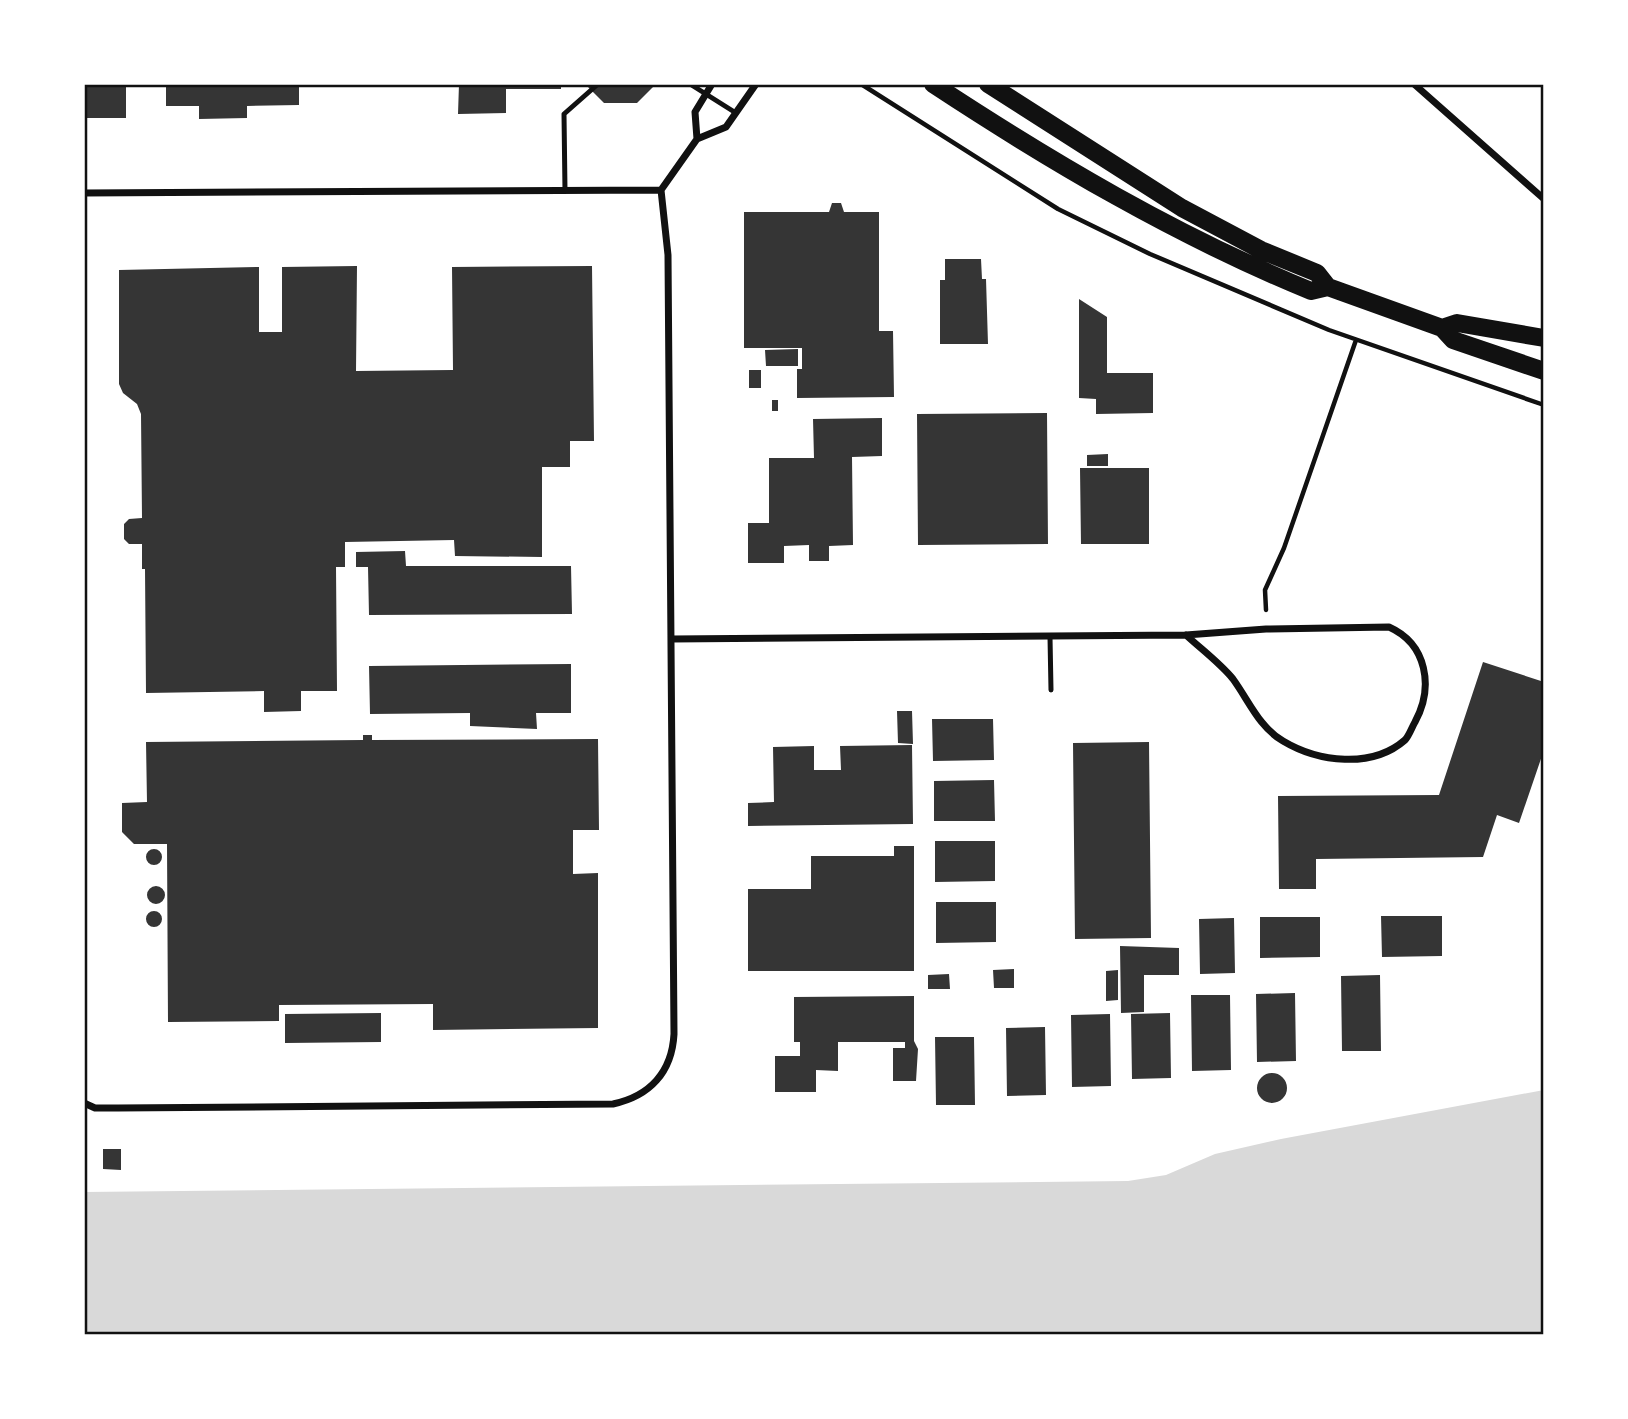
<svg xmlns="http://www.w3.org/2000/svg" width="1628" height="1419" viewBox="0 0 1628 1419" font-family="Ubuntu,sans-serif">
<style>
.water{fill:#d9d9d9}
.building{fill:#353535}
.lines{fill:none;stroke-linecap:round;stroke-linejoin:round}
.path{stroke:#111;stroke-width:4.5}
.service{stroke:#111;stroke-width:5}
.minor{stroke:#111;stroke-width:7}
.primary{stroke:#111;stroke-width:18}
.neatline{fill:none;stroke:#111;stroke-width:2.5}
</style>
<rect width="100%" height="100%" fill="#fff"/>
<!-- water -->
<path class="water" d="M1544,1090v245h-1460v-143l1044,-11 38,-6 49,-21 66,-15z"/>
<!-- building -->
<path class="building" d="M84,84h42v34h-42z
M166,84h133v21l-52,1v12l-48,1v-13h-33z
M459,84h102v5h-55v24l-48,1z
M585,84h71l-19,19h-33z
M832,203h9l3,9h35v119h14l1,66 -97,1v-29h5v-21h-58v-136h85z
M945,259h36l1,20h4l2,65h-48v-64h5z
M357,266l-1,105 97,-1 -1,-103 140,-1 2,175h-24v26h-28v90l-87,-1 -1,-16 -109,2v25h-9l1,124h-36v20l-37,1v-21l-118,2 -1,-124h-3v-25h-13l-5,-5v-15l5,-5 13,-1 -1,-104 -4,-10 -14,-11 -4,-9v-114l140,-3v65h23v-65z
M1079,299l28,18v56h46v40l-57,1v-15l-17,-1z
M798,349v17h-32l-1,-16z
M749,370h12v18h-12z
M772,400h6v11h-6z
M1047,413l1,131 -130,1 -1,-131z
M882,418v38l-30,1 1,88 -24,1v15h-20v-16l-25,1v17h-36v-40h21v-65h45l-1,-39z
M1108,454v12h-21v-11z
M1080,468h69v76h-68z
M405,551l1,15h165l1,48 -203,1 -1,-48h-12v-15z
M1483,662l61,20v68l-25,73 -22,-8 -14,42 -167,2v30h-37l-1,-93 161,-1z
M571,664v49h-35l1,16 -67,-3v-13l-100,1 -1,-48z
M897,711h15l1,33 -15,-1z
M932,719h61l1,41 -61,1z
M363,735h9v5l226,-1 1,91h-26v44l25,-1v155l-165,2v-26l-154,1v16l-111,1 -1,-178h-33l-12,-12v-29l25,-1 -1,-60 217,-2z
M1149,742l2,196 -76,1 -2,-196z
M912,745l1,79 -165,2v-23l26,-1 -1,-55 41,-1v24h27l-1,-24z
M994,780l1,41h-61v-40z
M935,841h60v40l-60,1z
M894,846h20v125h-166v-82h63v-33h83z
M146 857a8 8 0 1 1 16 0a8 8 0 1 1-16 0Z
M147 895a9 9 0 1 1 18 0a9 9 0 1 1-18 0Z
M936,902h60v40l-60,1z
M146 919a8 8 0 1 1 16 0a8 8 0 1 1-16 0Z
M1381,916h61v40l-60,1z
M1260,917h60v40l-60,1z
M1234,918l1,55 -35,1 -1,-55z
M1120,946l59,2v27h-35v37l-23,1z
M1014,969v19h-20l-1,-18z
M1118,970v30l-12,1v-30z
M949,974l1,15h-22v-14z
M1380,975l1,76h-39l-1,-75z
M1295,993l1,68 -39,1 -1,-68z
M1191,995h39l1,75 -39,1z
M914,996v45l4,8 -2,32h-23v-33h12v-6h-67v29l-22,-1v22h-41v-36h25v-14h-6v-45z
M381,1013v29l-96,1v-29z
M1170,1013l1,65 -39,1 -1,-65z
M1110,1014l1,72 -39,1 -1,-72z
M1045,1027l1,68 -39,1 -1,-68z
M935,1037h39l1,68h-39z
M1257 1088a15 15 0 1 1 30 0a15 15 0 1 1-30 0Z
M103,1149h18v21l-18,-1z"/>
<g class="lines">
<!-- path -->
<path class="path" d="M861,84l197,125 92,45 179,76 215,75
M1266,610l-1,-20 19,-42 72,-208"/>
<!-- service -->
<path class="service" d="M690,84l46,29
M565,191l-1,-77 34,-30
M1050,637l1,53"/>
<!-- minor -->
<path class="minor" d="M1414,84l130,115
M697,139l-2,-27 17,-28
M84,193l577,-3 36,-51 29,-12 30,-43
M672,639l514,-4 80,-6 123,-2c38,17 45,60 26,95 -3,5 -6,14 -10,18 -33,29 -87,22 -122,1 -24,-14 -34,-40 -50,-62 -13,-16 -32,-30 -47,-44
M84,1103l11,5h23l495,-4c37,-8 59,-32 61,-70l-6,-779 -7,-65"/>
<!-- primary -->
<path class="primary" d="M933,84c120,79 244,152 378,207l17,-4
M988,84l194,124 79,42 56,23 11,14 114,41 11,12 91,31
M1442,328l15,-5 87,15"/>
</g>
<!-- border -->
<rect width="1628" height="1419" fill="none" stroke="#ffffff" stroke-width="172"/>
<rect x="86" y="86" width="1456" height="1247" class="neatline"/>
</svg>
